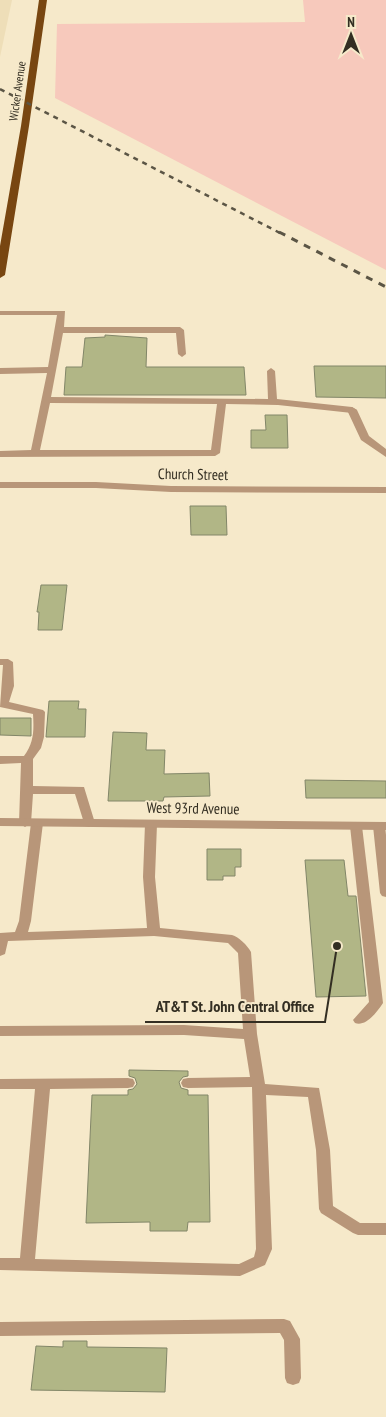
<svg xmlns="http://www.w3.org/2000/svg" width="386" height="1417" viewBox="0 0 386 1417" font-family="'PT Sans Narrow',sans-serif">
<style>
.built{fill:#eedeb8}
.green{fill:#f7c9bc}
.building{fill:#b1b686;stroke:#828668}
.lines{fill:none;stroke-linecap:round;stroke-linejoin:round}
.service{fill:#b89679;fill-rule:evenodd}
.minor{fill:#b89679;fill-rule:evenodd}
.tertiary{fill:#b89679;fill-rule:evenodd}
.trunk{fill:#784611;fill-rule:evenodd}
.rail-far1{stroke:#5b5545;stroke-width:2.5;stroke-dasharray:5 5;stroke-linecap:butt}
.rail{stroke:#5b5545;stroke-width:3;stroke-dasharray:7 7;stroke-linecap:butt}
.labels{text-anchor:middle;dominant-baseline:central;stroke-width:4;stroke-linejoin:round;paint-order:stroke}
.far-street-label{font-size:12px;fill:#332e22;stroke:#f6e9ca}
.street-label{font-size:15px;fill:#332e22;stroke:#f6e9ca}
.leader{fill:none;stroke:#332e22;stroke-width:2}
.callout-dot{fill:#332e22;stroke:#f6e9ca;stroke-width:2}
.callout-label{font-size:16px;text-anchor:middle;font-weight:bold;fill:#332e22;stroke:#f6e9ca;stroke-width:4;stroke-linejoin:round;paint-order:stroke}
</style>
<rect width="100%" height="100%" fill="#f6e9ca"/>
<!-- built -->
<path class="built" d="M0,0h12l-12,57z"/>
<!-- green -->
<path class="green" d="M303,0h83v270l-331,-172 2,-74 248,-2z"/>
<!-- building -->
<path class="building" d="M105,335l42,3 -1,29h98l2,28h-182l2,-28h16l3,-29 20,-1z
M314,366h72v32l-70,-1z
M265,415h22l1,33h-37v-18h15z
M190,506h36l1,29h-36z
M41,585h26l-5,45h-24l1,-18h-2z
M49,701h30l-1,8h8l-1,28h-39z
M0,718h31v18l-31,-1z
M113,732l34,1 -1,17h19l-1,24 45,-1 1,23 -46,1 -1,4h-55z
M305,780l81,1v17h-80z
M207,849h34v18h-6v9h-12v4h-16z
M305,860h39l4,36h8l10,100 -50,1z
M129,1070l59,1v5l-5,1 -4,5 2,6 7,2v5h20l2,127h-22l-1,9h-37v-9l-64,1 6,-128h36v-5l5,-1 4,-5 -2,-6 -6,-2z
M63,1341h24v6l80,1 -2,44 -134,-2 5,-44 27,1z"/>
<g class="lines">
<!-- service -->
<path class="service" d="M0,311h65l-1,16h116l4,3 2,24 -4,3 -4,-3 -2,-21h-113l-12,64 217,2 -1,-28 4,-3 4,3 2,28 75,8 5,3 -5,3 -74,-8 -52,-1 -6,49 -5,3 -215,1v-6l31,-1 16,-77 -47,1v-6l48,-1 9,-52h-57zM50,403l167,1 -6,46h-171z
M0,659h8l5,3 1,24 -5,16 34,8 2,2 -1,25 -3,11 -8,11v27l51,1 11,36 -6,4 -4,-1 -10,-32h-42l-2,29 6,-4 6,4 -12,98 -3,11 119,-4 -4,-51 2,-53 2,-3h8l2,3 -2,53 5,51 72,7c7,2 15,10 19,17l6,82 8,50 54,4 11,62 3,56 27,17h26v12h-28l-5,-2 -32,-20 -2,-4 -3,-59 -8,-53 -42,-2 6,154 -7,16 -25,11 -240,-6v-12h20l15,-169h-35v-10l128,-1 5,1 2,4 -2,4 -5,1 -78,1 -15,170 204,5 15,-7 2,-8 -4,-162 -64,1 -5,-1 -2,-4 2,-4 5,-1 62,-1 -6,-38 -60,-4 -184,1v-10l184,-1 59,4 -5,-76 -10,-10 -74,-7 -146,5 -3,13 -5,2v-23l15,-1 4,-11 12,-98 -6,4 -6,-4 2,-60 -21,1v-8h24c10,-13 10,-26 9,-42l-33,-7 3,-42h-3z
M356,822l6,4 21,177c-6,9 -17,24 -28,20l-2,-3 16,-18 -19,-176z
M379,822l6,4 1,9v62l-4,-1 -2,-3 -7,-67z
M284,1319l6,2 10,18 1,39 -2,5 -6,2 -6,-2 -2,-5 -1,-38 -4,-7 -280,3v-14z"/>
<!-- minor -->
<path class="minor" d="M352,407l5,3 12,26 17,13v8l-25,-17 -14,-30z
M0,482h96l75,4 215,1v6l-215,-1 -75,-4h-96z"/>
<!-- tertiary -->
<path class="tertiary" d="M0,818l386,4v8l-386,-4z"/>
<!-- trunk -->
<path class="trunk" d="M39,0h8l-18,126 -24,149 -5,3v-32l21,-120z"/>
<!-- rail-far1 -->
<path class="rail-far1" d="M0,89l282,145"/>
<!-- rail -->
<path class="rail" d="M279,232l107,55"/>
</g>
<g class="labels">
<!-- far-street labels -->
<g class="far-street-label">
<text transform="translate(17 91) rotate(-82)">Wicker Avenue</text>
</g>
<!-- street labels -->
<g class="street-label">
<text transform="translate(193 474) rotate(1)">Church Street</text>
<text transform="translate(193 808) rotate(1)">West 93rd Avenue</text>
</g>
</g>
<!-- callouts -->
<path class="leader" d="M337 946L325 1022H145"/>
<circle class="callout-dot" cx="337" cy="946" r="5"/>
<g class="callout-label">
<text x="235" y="1012">AT&amp;T St. John Central Office</text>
</g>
<!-- north arrow -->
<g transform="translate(351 35)" stroke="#f6e9ca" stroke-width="4" paint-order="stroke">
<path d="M0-4L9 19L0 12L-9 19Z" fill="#332e22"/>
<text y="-8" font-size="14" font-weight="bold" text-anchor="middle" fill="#332e22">N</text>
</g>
</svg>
